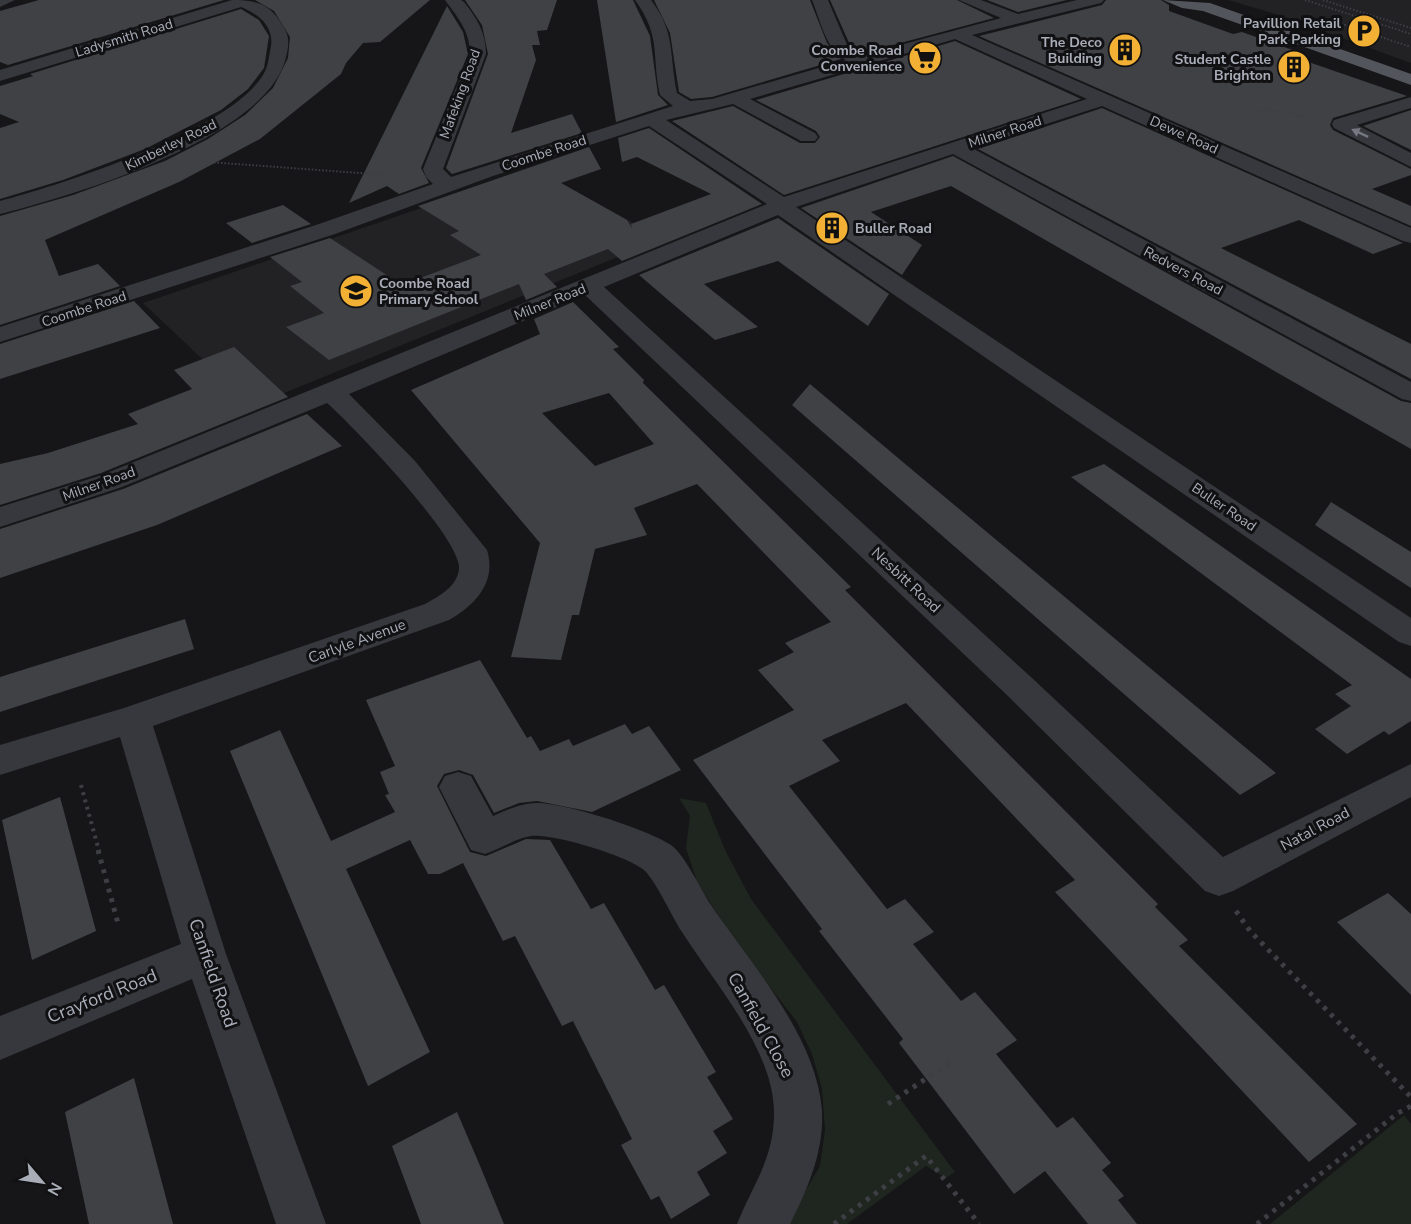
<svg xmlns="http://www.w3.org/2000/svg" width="1411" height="1224" viewBox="0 0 1411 1224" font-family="'Nunito Sans',sans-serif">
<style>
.built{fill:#222225}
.green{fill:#1e261f}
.building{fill:#404145;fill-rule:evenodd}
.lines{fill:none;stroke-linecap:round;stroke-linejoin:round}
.path-far2{stroke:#3d3f44;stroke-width:2;stroke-dasharray:1.5 2;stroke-linecap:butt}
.path-far1{stroke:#3d3f44;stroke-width:4;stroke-dasharray:3 4.5;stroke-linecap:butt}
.path{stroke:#3d3f44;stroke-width:5;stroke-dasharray:4 6;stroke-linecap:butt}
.minor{fill:#37383d;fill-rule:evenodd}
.major{fill:#53555c;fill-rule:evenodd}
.oneway{fill:#757881}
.labels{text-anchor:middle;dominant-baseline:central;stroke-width:6;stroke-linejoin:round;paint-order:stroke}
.far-poi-label{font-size:14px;font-weight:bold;fill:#a8adb8;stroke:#111113;text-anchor:end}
.far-street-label{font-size:14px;fill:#a8adb8;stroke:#111113}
.street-label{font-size:15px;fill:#a8adb8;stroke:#111113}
.near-street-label{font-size:18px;fill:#a8adb8;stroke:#111113}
</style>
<rect width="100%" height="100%" fill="#161618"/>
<!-- built -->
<path class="built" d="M1228,0h183v63l-132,-48z
M536,169l126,70 -410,167 -109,-103z"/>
<!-- green -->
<path class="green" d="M679,798l27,5 19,47 26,49 204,273 -9,6 -20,-12 -79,58h-61l34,-58 5,-36 -3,-41 -10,-35 -15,-32 -58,-75 -41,-63 -12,-36 4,-32z
M1404,1115l7,9v100h-141z"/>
<!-- building -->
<path class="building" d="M39,0h185l-216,65 -8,-3v-51z
M255,0h175l-50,42 -17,1 -17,20 -5,11 -81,65 -81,43 -134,58 14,36 39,-12 22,22 -120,39v-109l73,-21 92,-34 43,-22 37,-24 28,-27 15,-30 2,-21 -16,-26z
M465,0h92l-10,30 -10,1 3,14h-8l4,15 -25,73 61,-19 10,19 -130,41 -6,-6 42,-114 -6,-29z
M597,0h36l17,36 8,59 10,10 -52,17z
M654,0h156l17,43 14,16 -129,38 -21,2 -12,-7 -9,-59z
M830,0h127l37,18 -131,35 -13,-8z
M987,0h80l-49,12z
M1106,0h55l8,5v6l64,23 9,-2 62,22 -10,3 113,39 -74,22 -3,7 3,5 78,39v6l-39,14 39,17v20l-432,-190 123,-31z
M447,6l16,26 5,22 -47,114 8,15 -30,11 -12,-8 -38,17z
M241,9l18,11 10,16 -5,32 -16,21 -27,21 -76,39 -82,31 -63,19v-71l19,-6 -19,-8v-28l33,-10 -3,-2z
M955,41l126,58 -297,96 -112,-74 61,-15 67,37h15l5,-6 -4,-6 -60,-31z
M1102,108l301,135 -30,11 -74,-34 -78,28 190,96v35l-433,-230z
M1411,110v40l-48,-24z
M649,128l113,76 -140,57 -14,-12 -64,25 13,13 -31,13 -7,-16 -190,76 -43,-33 38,-14 -34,-27 12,-4 -32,-25 60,-19 72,47 79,-30 -31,-20 9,-4 -41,-25 171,-59 12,22 -40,14 66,37 5,8 -1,-4 80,-30 -74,-37 -15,5 -4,-24z
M953,156l448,245 10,2v46l-460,-263 -80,26 51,33 -20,30 -101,-67z
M283,205l28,19 -59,19 -26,-20z
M778,218l111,76 -21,32 -90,-65 -74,23 54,43 -43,13 -76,-65z
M134,301l26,27 -160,51v-35z
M573,302l46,45 -6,2 31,31 -1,3 208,204 -6,3 313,314 -3,3 33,33 -9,6 178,178 -48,38 -254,-270 20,-12 -169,-177 -84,37 18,21 -51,25 98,123 18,-10 29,33 -21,12 48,57 14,-9 42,48 -21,14 61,74 16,-11 38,46 -9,7 22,26 -6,4 19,24h-49l-43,-53 -31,23 -115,-151 4,-4 -84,-108 3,-2 -129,-169 101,-50 -36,-40 36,-18 -9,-9 46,-21 -134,-138 -63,24 13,27 -52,14 -16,66h-7l-11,45 -50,-3 29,-114 -129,-153 129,-56 -6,-15zM609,393l45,51 -59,22 -53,-53z
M234,347l54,50 -187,76 -101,32v-41l48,-11 90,-29 -10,-10 64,-25 -18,-19z
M810,384l106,89 360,300 -36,22 -448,-390z
M307,414l35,32 -185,79 -157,53v-49l123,-40z
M1104,464l307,215v42l-22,14 -5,-4 -37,23 -32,-25 36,-23 -16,-12 17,-9 -281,-208z
M1331,502l80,50v36l-96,-63z
M185,619l9,30 -194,63v-35z
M480,660l47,78 4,-2 9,15 29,-12 4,7 52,-22 7,10 17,-8 32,44 -89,42 -55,-11 -18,2 -25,10 -21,-38 -14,-5 -15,4 -7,12 33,66 16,4 40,-17 24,1 41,69 13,-6 51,87 9,-5 52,87 -9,5 26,42 -20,12 14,22 -30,19 13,23 -39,24 -12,-23 -8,4 -30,-55 11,-6 -59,-118 -11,5 -47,-90 -12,5 -40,-78 -23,11h-12l-18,-34 -64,29 84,183 -62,34 -138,-335 50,-21 51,111 64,-29 -10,-17 4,-1 -9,-22 15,-6 -29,-66z
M60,797l36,134 -64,29 -30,-140z
M1388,893l23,21v81l-74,-73z
M134,1078l39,146h-84l-24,-112z
M457,1112l21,49 26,63h-83l-29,-78z"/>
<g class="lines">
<!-- path-far2 -->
<path class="path-far2" d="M1305,0l106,34
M1323,0l88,28
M1321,17l90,30
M1254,110l33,2 28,7
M207,162l181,13"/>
<!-- path-far1 -->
<path class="path-far1" d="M81,785l18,66"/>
<!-- path -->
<path class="path" d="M98,850l21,77
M1236,911l14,20 161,166
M888,1104l66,-44
M834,1224l92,-68 53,68
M1257,1224l141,-111 13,-7"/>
<!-- minor -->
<path class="minor" d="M0,0h15l-15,7z
M232,0c23,0 38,3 51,26 7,11 6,19 3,31 -17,80 -214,139 -286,157v-13c60,-16 241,-73 266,-132 2,-5 3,-12 4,-18 6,-22 -9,-36 -29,-44l-241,74v-11z
M445,0h16l3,2c13,16 22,31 22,52l-43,115 8,8 222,-71 -13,-11c-9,-42 2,-57 -25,-95h16c25,32 18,56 26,93l13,8 22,-2 134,-39c-20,-9 -26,-41 -34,-60h16l20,47 15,8 138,-37 -42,-18h22l37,14 59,-14h27l-3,3 -129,32 439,193v15l-8,-2 -301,-135 -130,42 439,234v19l-9,-2 -449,-245 -157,53 615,411v28l-12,-4 -621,-427 -174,72 428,391 191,179 188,-93v33l-178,94 -14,5 -14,-5 -197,-195 -423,-401 -236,99 66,67 72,89c10,32 -12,55 -38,70l-296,106 73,228 100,270h-50l-84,-245 -192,81v-44l181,-72 -61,-207 -120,38v-30l124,-37 301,-104c14,-8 32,-17 34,-35 3,-30 -106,-143 -132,-166l-205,84 -122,40v-20l102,-32 665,-271 -118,-78 -156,50 -158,58 -335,108v-15l319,-103 114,-40 -7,-7 -3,-8 47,-115c0,-23 -12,-36 -25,-54zM955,39l132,60 -303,98 -118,-77 67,-16 68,37h14l3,-4 -3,-4 -65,-34z
M1411,97v11l-54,17 54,28v14l-77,-39 -2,-4 2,-4z
M458,772l13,4 22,40c13,-6 29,-13 44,-13 28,0 110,26 134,42 14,10 30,45 40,60 40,59 106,132 111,206 2,40 -14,78 -32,113h-53c16,-40 37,-65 37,-111 0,-63 -59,-129 -92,-181 -10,-15 -26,-51 -38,-62 -16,-14 -92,-37 -113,-34 -15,2 -31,13 -46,18l-14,-4 -32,-63 6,-11z"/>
<!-- major -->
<path class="major" d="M1163,0l47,3 201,71v11l-208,-74 -21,-3z"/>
</g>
<!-- one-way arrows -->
<defs><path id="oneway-solid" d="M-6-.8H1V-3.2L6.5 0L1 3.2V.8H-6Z" transform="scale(1.5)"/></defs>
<use class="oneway" href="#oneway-solid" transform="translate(1360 133) rotate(-155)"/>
<!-- icons -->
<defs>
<symbol id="parking-disc" viewBox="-11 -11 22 22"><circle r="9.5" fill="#f2b134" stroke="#111113"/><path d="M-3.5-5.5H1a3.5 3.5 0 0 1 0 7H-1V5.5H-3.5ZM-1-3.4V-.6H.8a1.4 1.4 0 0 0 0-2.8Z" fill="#111"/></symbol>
<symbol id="building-disc" viewBox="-11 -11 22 22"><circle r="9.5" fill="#f2b134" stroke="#111113"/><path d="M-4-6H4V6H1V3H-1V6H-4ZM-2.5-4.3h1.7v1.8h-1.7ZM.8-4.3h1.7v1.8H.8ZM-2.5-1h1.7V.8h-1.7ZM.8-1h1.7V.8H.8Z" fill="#111"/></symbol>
<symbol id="supermarket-disc" viewBox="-11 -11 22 22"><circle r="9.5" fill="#f2b134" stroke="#111113"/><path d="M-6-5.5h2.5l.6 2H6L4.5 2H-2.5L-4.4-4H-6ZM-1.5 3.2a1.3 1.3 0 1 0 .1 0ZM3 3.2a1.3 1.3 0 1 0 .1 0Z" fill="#111"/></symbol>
<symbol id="school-disc" viewBox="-11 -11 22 22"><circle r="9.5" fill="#f2b134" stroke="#111113"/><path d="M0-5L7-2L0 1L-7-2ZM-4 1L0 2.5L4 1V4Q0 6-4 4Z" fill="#111"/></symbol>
</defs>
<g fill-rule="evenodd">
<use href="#parking-disc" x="1345" y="12" width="38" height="38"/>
<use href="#building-disc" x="1106" y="31" width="38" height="38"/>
<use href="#supermarket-disc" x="906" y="39" width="38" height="38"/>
<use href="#building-disc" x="1275" y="48" width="38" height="38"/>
<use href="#building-disc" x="813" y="209" width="38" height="38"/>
<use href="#school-disc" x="337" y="272" width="38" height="38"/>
</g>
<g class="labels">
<!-- far-poi labels -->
<g class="far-poi-label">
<text x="1341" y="23">Pavillion Retail<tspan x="1341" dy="16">Park Parking</tspan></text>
<text x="1102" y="42">The Deco<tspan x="1102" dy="16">Building</tspan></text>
<text x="902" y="50">Coombe Road<tspan x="902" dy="16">Convenience</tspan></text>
<text x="1271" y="59">Student Castle<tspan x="1271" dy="16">Brighton</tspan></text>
<text x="855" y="228" text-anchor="start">Buller Road</text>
<text x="379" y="283" text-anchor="start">Coombe Road<tspan x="379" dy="16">Primary School</tspan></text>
</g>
<!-- far-street labels -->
<g class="far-street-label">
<text transform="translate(124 38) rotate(-17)">Ladysmith Road</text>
<text transform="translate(460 94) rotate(-70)">Mafeking Road</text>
<text transform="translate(1005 132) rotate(-18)">Milner Road</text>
<text transform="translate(1184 135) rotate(24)">Dewe Road</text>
<text transform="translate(171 145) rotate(-26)">Kimberley Road</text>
<text transform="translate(544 153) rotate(-18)">Coombe Road</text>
<text transform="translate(1183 271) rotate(28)">Redvers Road</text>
<text transform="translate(550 302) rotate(-22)">Milner Road</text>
<text transform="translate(84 309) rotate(-18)">Coombe Road</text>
<text transform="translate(99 484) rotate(-20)">Milner Road</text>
<text transform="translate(1224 507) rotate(34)">Buller Road</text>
</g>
<!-- street labels -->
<g class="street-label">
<text transform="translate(906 580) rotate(43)">Nesbitt Road</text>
<text transform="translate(357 641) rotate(-20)">Carlyle Avenue</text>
<text transform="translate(1315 829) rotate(-28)">Natal Road</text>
</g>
<!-- near-street labels -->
<g class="near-street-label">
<text transform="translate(213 973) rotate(71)">Canfield Road</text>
<text transform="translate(102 996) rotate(-22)">Crayford Road</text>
<text transform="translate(761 1025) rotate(61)">Canfield Close</text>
</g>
</g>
<!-- north arrow -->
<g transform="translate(42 1182) rotate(119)" stroke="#111113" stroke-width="4.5" paint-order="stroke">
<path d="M0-4.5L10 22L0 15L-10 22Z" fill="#a8adb8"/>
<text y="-9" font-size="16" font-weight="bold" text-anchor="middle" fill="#a8adb8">N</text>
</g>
</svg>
